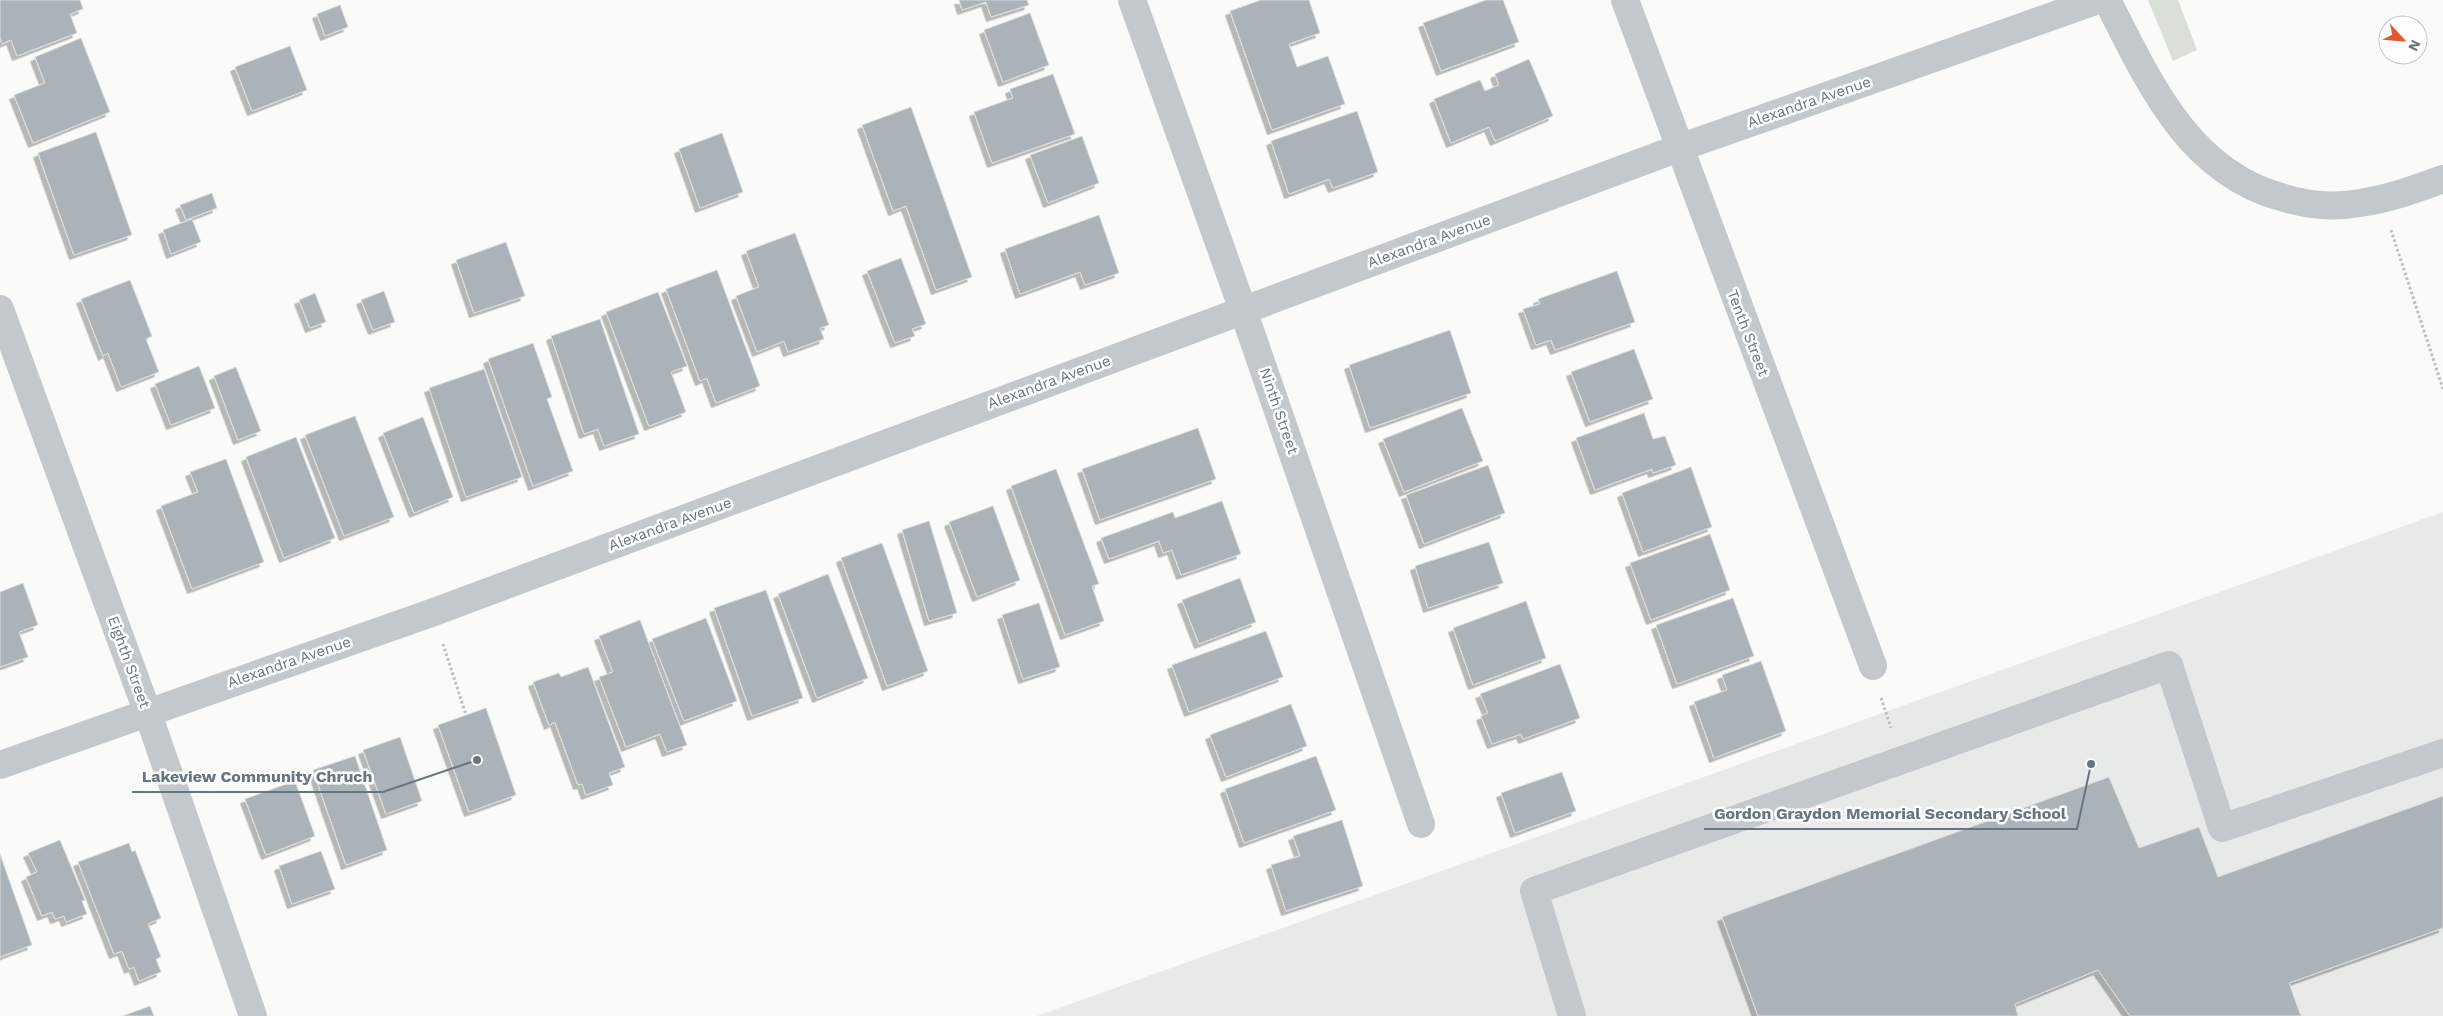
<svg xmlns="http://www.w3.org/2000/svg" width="2443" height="1016" viewBox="0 0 2443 1016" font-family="'Work Sans',sans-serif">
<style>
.built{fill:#e8e9e9}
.green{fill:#dadfd7}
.building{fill:#aab3b9;stroke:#dcdcda;filter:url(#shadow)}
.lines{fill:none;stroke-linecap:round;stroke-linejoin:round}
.path{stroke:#bbbfc2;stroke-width:3;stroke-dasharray:2.5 2.5;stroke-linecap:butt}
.minor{stroke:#c3c8cc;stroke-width:28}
.labels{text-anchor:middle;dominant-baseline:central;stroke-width:5;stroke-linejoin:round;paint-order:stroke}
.street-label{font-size:15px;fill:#657683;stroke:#fff}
.leader{fill:none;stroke:#657683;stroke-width:2}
.callout-dot{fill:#657683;stroke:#fff;stroke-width:2}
.callout-label{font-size:16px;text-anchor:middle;font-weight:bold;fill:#657683;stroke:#fff;stroke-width:5;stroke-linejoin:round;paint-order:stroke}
</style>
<defs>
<filter id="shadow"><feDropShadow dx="-4.5" dy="4.5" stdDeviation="0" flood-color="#0004"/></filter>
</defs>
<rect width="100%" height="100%" fill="#fafaf8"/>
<!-- built -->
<path class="built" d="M2443,512v504h-1406z"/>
<!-- green -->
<path class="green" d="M2148,0h30l19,50 -24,11z"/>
<!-- building -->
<path class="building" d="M0,0h80l3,9 -13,5 7,19 -60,23 -6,-16 -9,4 -2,-6z
M959,0h68l2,5 -38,12 -5,-15 -24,8z
M1261,0h48l11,33 -31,11 8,23 31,-11 17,48 -73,26 -42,-119z
M1486,0h17l16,42 -78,29 -18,-48z
M340,5l8,22 -23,9 -8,-22z
M1030,13l19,52 -46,17 -19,-52z
M81,38l29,74 -77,31 -19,-48 31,-12 -10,-26z
M290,46l17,44 -55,21 -17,-44z
M1529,59l24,57 -58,25 -6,-14 -38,16 -17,-44 46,-19 5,11 14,-6 -4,-11z
M1053,74l22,60 -83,29 -18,-51 39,-14 -3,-9z
M911,107l61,170 -36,13 -30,-84 -13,5 -31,-86z
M1357,111l21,61 -45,16 -4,-9 -40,15 -18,-53z
M96,132l36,103 -58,20 -36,-102z
M722,133l21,59 -43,16 -21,-59z
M1082,136l17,47 -51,20 -18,-48z
M212,193l5,15 -31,12 -6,-15z
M1099,215l20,58 -34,12 -5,-13 -60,22 -15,-45z
M192,219l9,23 -30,12 -8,-24z
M795,233l34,92 -9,3 4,11 -36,13 -4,-11 -27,11 -21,-56 23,-9 -13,-36z
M506,242l19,54 -51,17 -18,-53z
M901,258l25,66 -14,5 3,7 -20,7 -28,-72z
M717,270l43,116 -44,17 -9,-25 -7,3 -34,-92z
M1617,271l18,51 -80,28 -4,-10 -15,5 -13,-36 17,-5 -2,-5z
M130,280l22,56 -6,3 13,33 -38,15 -13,-34 -5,3 -22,-57z
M384,291l11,31 -22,8 -12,-30z
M658,292l29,74 -16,6 15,40 -37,14 -43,-114z
M315,293l11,29 -16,6 -11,-28z
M600,319l39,115 -35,12 -6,-17 -14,5 -33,-98z
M1450,330l21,63 -101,35 -21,-63z
M533,343l19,54 -5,2 26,72 -40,15 -45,-127z
M1634,349l19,50 -63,23 -19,-50z
M199,366l16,42 -44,17 -16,-41z
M236,367l25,64 -23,9 -24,-64z
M484,369l38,108 -56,20 -37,-109z
M1462,408l21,53 -79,31 -21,-53z
M1644,413l9,26 12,-3 11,29 -23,8 -1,-4 -57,21 -19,-52z
M355,416l39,101 -50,19 -39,-101z
M423,417l30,80 -39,16 -31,-80z
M1198,428l18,51 -116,41 -18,-51z
M296,437l39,101 -51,20 -38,-101z
M226,459l38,103 -72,27 -31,-83 37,-14 -8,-20z
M1488,465l17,48 -81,31 -18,-49z
M1691,467l21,60 -69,25 -21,-59z
M1056,469l43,115 -7,2 12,35 -39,14 -54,-149z
M1222,501l19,53 -60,21 -9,-25 -9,3 -4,-12 -50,18 -8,-21 72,-26 2,6z
M993,506l27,74 -43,17 -28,-75z
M929,521l28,92 -28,8 -27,-91z
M1710,534l20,56 -79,30 -21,-57z
M1489,542l14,41 -75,25 -13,-42z
M882,543l46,128 -41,15 -46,-128z
M828,574l40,104 -51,20 -39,-104z
M1240,578l16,44 -57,22 -17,-44z
M23,583l15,42 -19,7 9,25 -28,10v-75z
M766,590l37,108 -51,18 -38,-108z
M1733,598l21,58 -77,28 -21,-59z
M1526,601l20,57 -73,27 -20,-57z
M1039,603l21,64 -37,12 -21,-64z
M706,618l31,83 -53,20 -32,-82z
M640,620l47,125 -20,7 -7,-18 -34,13 -27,-70 14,-5 -14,-36z
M1266,631l17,46 -94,35 -17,-47z
M1761,661l25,70 -72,27 -20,-56 33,-12 -5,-15z
M1560,664l20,54 -57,21 -2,-5 -29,10 -11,-28 7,-3 -8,-19z
M588,667l37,100 -16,6 4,12 -27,10 -4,-11 -4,1 -23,-63 -6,3 -16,-43 26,-9 2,4z
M1291,704l16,42 -81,31 -16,-42z
M486,708l30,87 -47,17 -31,-87z
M400,737l22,64 -36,13 -23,-64z
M355,756l32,94 -41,15 -33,-95z
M1316,756l20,54 -92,33 -19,-54z
M1562,772l14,39 -61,22 -14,-40z
M2109,777l30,71 60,-21 19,50 225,-81v132l-154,55 12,33h-171l-32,-46 -83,34 3,12h-260l-36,-99z
M295,781l20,55 -49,19 -21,-56z
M1342,820l21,66 -77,25 -15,-46 29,-9 -7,-20z
M60,840l25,60 -3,1 5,13 -21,8 -2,-6 -9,3 -3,-7 -10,4 -16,-39 11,-5 -9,-19z
M129,843l3,9 3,-2 26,68 -13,6 13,33 -5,2 5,13 -22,9 -5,-14 -5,2 -7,-18 -8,3 -36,-92z
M321,851l14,38 -43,15 -13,-38z
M0,854l32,91 -32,12z
M150,1006l4,10h-31z"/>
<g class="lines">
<!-- path -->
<path class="path" d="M2391,230l52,159
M443,644l23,71
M1881,698l10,30"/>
<!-- minor -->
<path class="minor" d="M1132,0l111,310 178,514
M1625,0l248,666
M2107,0c41,80 80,171 174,197 25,8 52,11 79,6 28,-4 56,-14 83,-24
M0,309l147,402 106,305
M0,765l434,-153 1245,-464 419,-148
M1572,1016l-38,-125 635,-226 53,163 221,-75"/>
</g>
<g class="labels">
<!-- street labels -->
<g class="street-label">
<text transform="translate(1809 102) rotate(-19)">Alexandra Avenue</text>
<text transform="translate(1429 241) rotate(-20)">Alexandra Avenue</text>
<text transform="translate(1748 333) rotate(69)">Tenth Street</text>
<text transform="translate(1049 382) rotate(-20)">Alexandra Avenue</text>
<text transform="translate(1279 411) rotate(71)">Ninth Street</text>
<text transform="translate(670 524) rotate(-20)">Alexandra Avenue</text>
<text transform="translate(129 662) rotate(70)">Eighth Street</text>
<text transform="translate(289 662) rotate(-19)">Alexandra Avenue</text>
</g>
</g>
<!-- callouts -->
<path class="leader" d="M477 760L383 792H132M2091 764L2077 829H1704"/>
<g class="callout-dot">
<circle cx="477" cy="760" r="5"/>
<circle cx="2091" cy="764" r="5"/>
</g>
<g class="callout-label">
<text x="257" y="782">Lakeview Community Chruch</text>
<text x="1890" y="819">Gordon Graydon Memorial Secondary School</text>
</g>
<!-- north arrow -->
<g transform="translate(2403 40) rotate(116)"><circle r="24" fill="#ffffff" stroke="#c1c8cd"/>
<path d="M0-4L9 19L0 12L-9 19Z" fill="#e4572e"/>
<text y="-8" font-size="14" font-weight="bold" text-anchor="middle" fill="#657683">N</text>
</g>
</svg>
